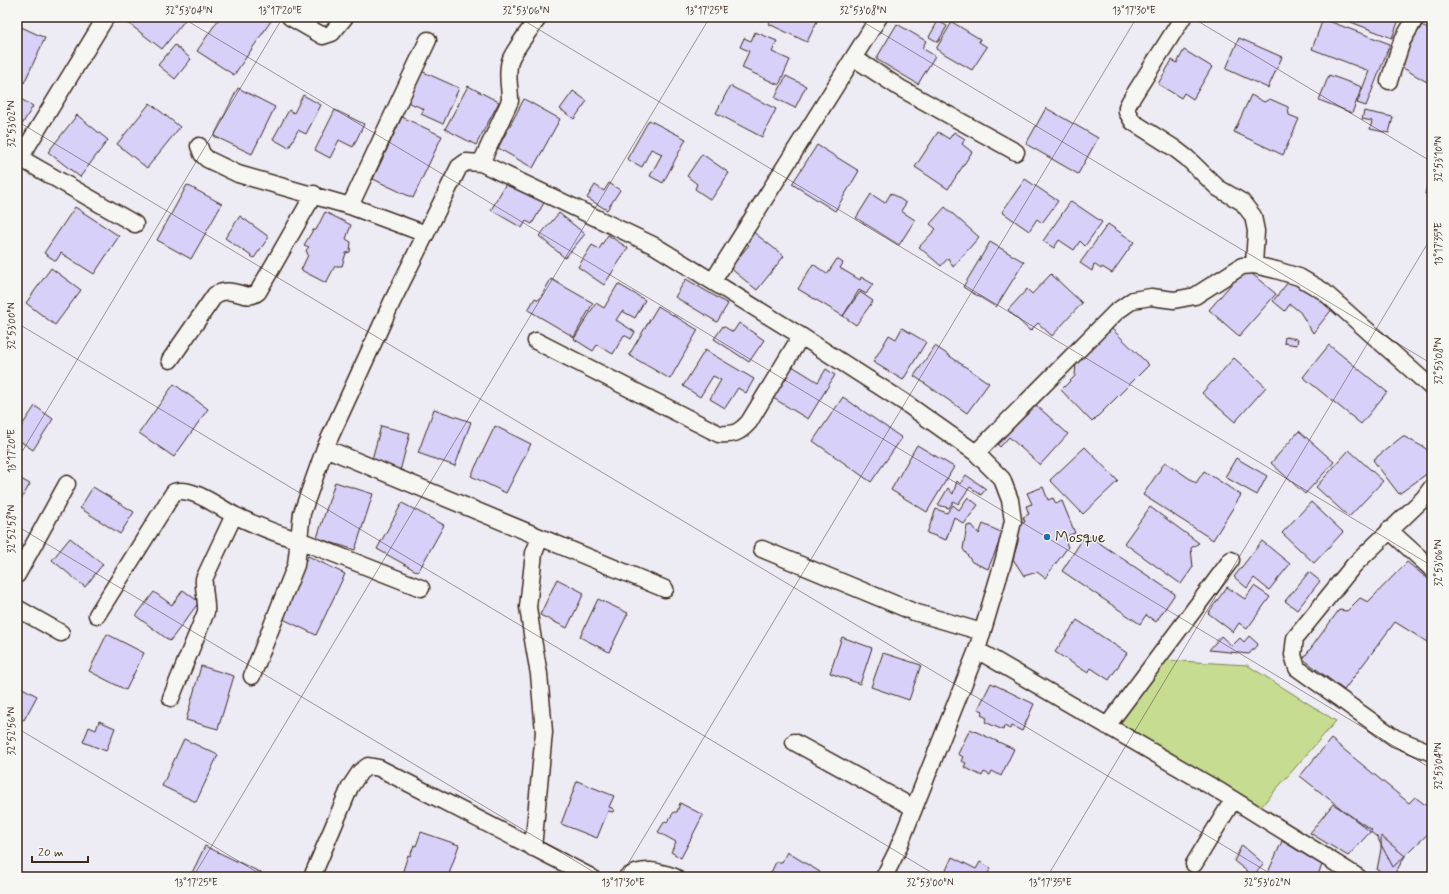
<svg xmlns="http://www.w3.org/2000/svg" width="1449" height="894" viewBox="0 0 1449 894" font-family="Mynerve,sans-serif">
<style>
.green{fill:#c6dc91;stroke:#808358}
.building{fill:#d7d0f8;stroke:#3b2a1e}
.lines{fill:none;stroke-linecap:round;stroke-linejoin:round}
.minor-casing{stroke:#3b2a1e;stroke-width:19}
.minor{stroke:#f6f6f2;stroke-width:16}
.ticks{fill:none;stroke:#3b2a1e;stroke-width:1;stroke-opacity:0.45}
.poi-dot{fill:#1f6fb2;stroke:#f6f6f2;stroke-width:1.5}
.labels{text-anchor:middle;dominant-baseline:central;stroke-width:3;stroke-linejoin:round;paint-order:stroke}
.poi-label{font-size:16px;fill:#3b2a1e;stroke:#f6f6f2;text-anchor:start}
.neatline{fill:none;stroke:#3b2a1e;stroke-width:1.5}
.ticks-label{font-size:10px;text-anchor:middle;fill:#3b2a1e}
</style>
<rect width="100%" height="100%" fill="#edebf4"/>
<filter id="ink" filterUnits="userSpaceOnUse"><feTurbulence type="fractalNoise" baseFrequency=".025" numOctaves="2"/><feDisplacementMap in="SourceGraphic" scale="8" xChannelSelector="R" yChannelSelector="G"/><feConvolveMatrix kernelMatrix="1 2 1 2 8 2 1 2 1" color-interpolation-filters="sRGB"/></filter>
<g filter="url(#ink)">
<!-- green -->
<path class="green" d="M1163,660l84,5 89,56 -78,89 -141,-88z"/>
<!-- building -->
<path class="building" d="M133,17h48l4,3 -23,29 -34,-26z
M220,17h44l7,4 -37,54 -37,-24z
M772,17h47l-12,25 -38,-18z
M1338,17h62l-8,21z
M1323,19l67,25 -24,62 -9,-3 12,-32 -57,-22z
M938,21l9,5 -9,16 -9,-5z
M1432,21v64l-34,-20 24,-40 5,4z
M952,22l28,17 -1,3 8,5 -15,23 -36,-21z
M897,24l29,17 -4,7 13,8 -17,28 -42,-25z
M17,25l28,13 -21,45 -7,-4z
M755,32l22,9 -5,11 18,8 -11,25 -37,-17 7,-17 -9,-4 4,-9 7,3z
M1239,38l43,19 -14,31 -42,-19z
M175,45l16,14 -16,20 -17,-14z
M1184,50l28,17 -19,32 -9,-6 -3,5 -23,-14 14,-24 5,3z
M419,70l40,18 -16,36 -22,-10 3,-5 -19,-8z
M1329,75l33,12 -10,26 -33,-13z
M786,76l20,10 -11,22 -20,-10z
M468,86l31,16 -23,43 -31,-16z
M730,86l46,23 -14,28 -46,-24z
M238,88l37,19 -23,47 -38,-18z
M573,91l14,10 -13,18 -14,-10z
M303,95l18,10 -15,29 -8,-4 -9,18 -16,-9 16,-29 5,3z
M1251,95l13,7 6,-3 18,8 1,8 10,4 -16,36 -49,-23z
M17,97l16,9 -16,27z
M524,99l36,20 -27,49 -35,-20z
M150,103l30,24 -33,41 -30,-24z
M1046,108l52,30 -20,36 -52,-30z
M335,110l29,14 -11,23 -14,-7 -9,18 -15,-8z
M1364,111l29,6 -4,16 -19,-4 2,-8 -10,-2z
M77,115l31,25 -28,37 -32,-25z
M402,117l40,19 -29,62 -40,-19z
M649,120l37,19 -23,44 -13,-7 12,-22 -11,-5 -9,18 -15,-8z
M938,132l11,7 5,-7 11,7 -3,5 10,8 -24,37 -33,-22z
M817,145l42,26 -24,40 -43,-27z
M702,154l27,19 -18,27 -16,-11 2,-5 -10,-8z
M1432,167v29l-7,-2z
M1025,179l33,22 -16,22 -5,-4 -8,12 -27,-19z
M508,180l37,21 -13,23 -6,-3 -4,7 -31,-18z
M609,183l11,7 -13,20 -20,-12 8,-13 9,6z
M187,185l35,19 -31,55 -34,-19z
M891,193l15,10 -5,8 14,9 -16,25 -43,-27 15,-24 14,9z
M1071,201l31,21 -17,24 -5,-5 -6,9 -15,-10 -5,8 -11,-7z
M75,207l44,29 -25,38 -33,-21 -5,8 -12,-8z
M945,207l34,30 -26,30 -5,-9 -7,8 -22,-19 17,-18 -6,-5z
M325,212l26,13 -5,14 5,3 -1,10 -4,1 -4,13h-7l-9,17 -25,-13 7,-15 -2,-5 3,-3 -5,-2 9,-15h3z
M559,213l26,21 -20,24 -26,-22z
M240,216l29,21 -15,21 -29,-20z
M1108,224l26,18 -22,31 -10,-6 -1,2 -7,-5 -2,7 -12,-8z
M752,231l32,25 -27,34 -27,-22 19,-23 -6,-4z
M608,235l20,13 -24,37 -26,-18 14,-22 7,4z
M990,242l34,20 -28,45 -33,-20z
M837,259l6,4 -3,5 20,12 1,-3 12,7 -7,10 -7,-4 -16,26 -45,-27 15,-25 14,10z
M51,268l30,22 -26,35 -29,-22z
M1245,268l31,26 -37,42 -30,-26z
M1051,274l31,29 -30,33 -14,-13 -8,8 -22,-21 19,-21 5,5z
M1293,276l40,32 -20,25 -13,-21 -10,-8 -5,7 -12,-10z
M551,279l42,24 -19,34 -46,-27 7,-12 4,2z
M686,279l42,25 -11,18 -42,-25z
M618,284l27,16 -10,18 -13,-7 -6,9 19,12 -4,7 -7,-4 -11,19 -16,-9 -4,6 -19,-12 22,-36 8,5z
M860,292l13,9 -17,24 -13,-9z
M658,306l40,24 -28,49 -41,-24z
M739,323l25,17 -15,22 -35,-23 9,-13 10,6z
M1110,327l39,38 -57,57 -31,-32 14,-14 1,-14z
M902,328l24,14 -23,38 -30,-18 16,-27 7,4z
M1285,337l13,2 -1,6 -13,-2z
M1329,345l58,47 -26,32 -58,-47z
M935,346l54,37 -22,30 -53,-37z
M705,350l49,29 -8,14 -8,-5 -13,20 -15,-9 11,-19 -8,-4 -13,21 -17,-11z
M1234,358l32,29 -31,35 -33,-29z
M792,366l26,16 8,-13 9,6 -27,44 -35,-21z
M174,384l34,25 -34,48 -35,-24z
M843,397l59,41 -31,44 -58,-41z
M1035,404l33,30 -28,31 -31,-28 -9,10 -6,-6 7,-8 10,-3z
M35,406l18,13 -20,31 -16,-11v-6z
M434,409l37,13 -16,44 -37,-13z
M381,426l29,7 -10,38 -29,-8z
M495,426l36,18 -25,49 -35,-17z
M1299,431l35,31 -29,32 -34,-31z
M1403,436l22,12 7,8v14l-33,24 -26,-34z
M917,445l37,22 -27,45 -36,-22z
M1085,447l33,34 -35,33 -33,-34z
M1349,450l34,31 -34,36 -33,-30z
M1236,458l31,18 -10,19 -32,-18z
M1165,462l31,21 8,-12 37,24 -28,45 -70,-45z
M966,475l20,14 -5,6 -11,-8 -12,17 -4,-3 -5,7 -11,-3 10,-17 5,6 4,-13 3,3z
M17,477l13,7 -13,22z
M335,482l38,12 -18,56 -38,-12z
M93,487l41,25 -14,22 -40,-26z
M1043,487l5,13 5,-2 3,6 6,-3 13,32 -11,4 4,10 -23,31 -8,-6 -13,4 -11,-17 5,-17v-17l7,-3 -2,-5 6,-3 -3,-8 6,-2 -5,-11z
M968,497l10,8 -14,19 -10,-7 -8,23 -19,-7 9,-24 11,4 6,-8 6,5z
M1311,502l32,30 -29,31 -32,-30z
M402,503l42,22 -26,47 -41,-23z
M1150,507l49,36 -8,5 2,19 -12,17 -57,-41z
M983,524l20,9 -15,36 -16,-7 -9,-13 4,-23 5,-1 7,9z
M1086,534l89,60 -19,28 -10,-7 -6,9 -78,-53z
M70,538l33,26 -18,23 -33,-27z
M1262,541l28,23 -21,26 -15,-12 -7,10 -13,-11z
M308,556l37,18 -29,61 -37,-18z
M1407,562l25,20v63l-37,-23 -51,68 -41,-31 36,-49 8,1 13,-13 8,4z
M1309,572l11,9 -23,29 -12,-9z
M557,579l27,14 -17,35 -27,-13z
M1254,586l16,11 -23,32 -8,-6 -6,9 -25,-19 19,-26 18,12z
M183,590l16,12 -29,39 -34,-25 18,-24 18,13z
M598,599l30,14 -19,39 -29,-15z
M1077,620l50,33 -18,27 -18,-12 -3,5 -33,-21z
M107,634l37,19 -18,37 -37,-19z
M1221,636l11,10 8,-8 4,4 5,-6 9,8 -9,10 -40,-4z
M842,637l30,11 -12,36 -30,-11z
M883,653l38,12 -12,35 -38,-13z
M201,666l33,10 -16,53 -32,-9z
M991,683l43,21 -12,27 -10,-5 -2,3 -6,-3 -1,4 -18,-8 2,-4 -6,-3 2,-4 -5,-2z
M17,685l20,11 -13,24 -7,-3z
M99,721l16,7 -9,23 -23,-9 6,-15 7,3z
M970,729l44,20 -13,27 -9,-5 -2,4 -6,-3 -2,4 -18,-9 2,-4 -5,-2 2,-4 -5,-3z
M184,739l34,16 -22,47 -34,-16z
M1331,739l78,64 6,-6 17,13v20l-39,37 -16,-30 -77,-61z
M577,781l37,15 -5,11 5,2 -1,3 -5,-1 -11,27 -36,-14z
M680,803l23,12 -22,43 -10,-6 5,-10 -18,-10 7,-11 2,1 7,-10h3z
M1333,804l39,26 -24,26 -38,-23z
M421,832l38,13 -11,32h-12l-5,-2 -1,2h-29l7,-22 2,1 4,-11 2,1z
M1381,836l24,20 -12,21h-3l-13,-7 4,-21z
M1282,841l40,24 -5,12h-51z
M1242,845l22,19 -11,12 -19,-15z
M205,846l65,31h-80z
M787,852l33,20 -2,5h-49l7,-15h6z
M952,857l24,12 4,-7 11,6 -5,9h-43z"/>
<g class="lines">
<defs>
<path id="minor" d="M106,17l-86,141 115,66
M290,17l33,19 9,-3 13,-16
M1183,17l-53,84 -3,6v5l6,10 41,26 13,10 31,30 24,14 11,14 3,15 -2,34
M854,58l46,30 116,64
M1389,81l13,-40 14,-24
M199,146l3,8 5,5 31,15 112,32 76,28
M481,163l29,-62c0,-14 -4,-27 0,-40 2,-8 23,-36 29,-44
M350,206l78,-166
M713,281l166,-264
M536,341l183,93c15,1 20,-1 30,-12l52,-86
M170,360l45,-65c19,-11 30,8 43,-3l56,-98
M325,448l340,141
M976,453l140,-141 17,-12 18,-3 23,3 21,-4 47,-30 12,-1 22,5 23,7 24,14 109,97
M1432,487l-8,11 -70,67 -59,73 -2,17 4,13 98,70 37,15
M1389,530l43,39
M762,549l152,63 68,20
M17,575l50,-91
M17,608l44,25
M97,615l77,-123c19,-6 45,16 62,24 20,9 41,19 63,24l122,48
M977,650l244,142 137,85
M252,676l44,-111 6,-52 23,-65 67,-146 67,-135 7,-5 15,1 174,83 146,90 103,66 72,51 26,26 8,21 3,21 -9,38 -27,91 -80,201 -13,26
M171,698l35,-86c1,-11 -3,-22 -2,-33l30,-64
M1107,726l124,-166
M794,742l120,66
M533,848l11,-116 -5,-58 -7,-40 -4,-27 6,-54 6,-15
M1194,864l39,-64
M312,877l38,-90 10,-15 8,-6 11,2 212,109
M627,877c17,-10 30,-6 48,0"/>
</defs>
<!-- minor casing -->
<use href="#minor" class="minor-casing"/>
<!-- minor -->
<use href="#minor" class="minor"/>
</g>
</g>
<!-- ticks -->
<path class="ticks" d="M181,17l1251,752M518,17l914,549M855,17l577,347M1191,17l241,145M17,121l1259,756M17,323l922,554M17,460l266,-443M17,526l585,351M17,728l248,149M193,877l517,-860M620,877l517,-860M1047,877l385,-641"/>
<!-- markers -->
<circle class="poi-dot" cx="1047" cy="537" r="4"/>
<g class="labels">
<!-- poi labels -->
<g class="poi-label">
<text x="1055" y="537">Mosque</text>
</g>
</g>
<!-- margin -->
<rect width="1449" height="894" fill="none" stroke="#f6f6f2" stroke-width="44"/>
<!-- scale -->
<path d="M32 856v6h56v-6" fill="none" stroke="#3b2a1e" stroke-width="2"/>
<text x="38" y="856" font-size="12" fill="#3b2a1e" stroke="#f6f6f2" stroke-width="3" paint-order="stroke">20 m</text>
<rect x="22" y="22" width="1405" height="850" class="neatline"/>
<g class="ticks-label">
<text x="189" y="14">32°53'04"N</text>
<text x="280" y="14">13°17'20"E</text>
<text x="526" y="14">32°53'06"N</text>
<text x="707" y="14">13°17'25"E</text>
<text x="863" y="14">32°53'08"N</text>
<text x="1134" y="14">13°17'30"E</text>
<text transform="translate(11 124) rotate(-90)" y="4">32°53'02"N</text>
<text transform="translate(1438 159) rotate(-90)" y="4">32°53'10"N</text>
<text transform="translate(1438 244) rotate(-90)" y="4">13°17'35"E</text>
<text transform="translate(11 326) rotate(-90)" y="4">32°53'00"N</text>
<text transform="translate(1438 361) rotate(-90)" y="4">32°53'08"N</text>
<text transform="translate(11 451) rotate(-90)" y="4">13°17'20"E</text>
<text transform="translate(11 529) rotate(-90)" y="4">32°52'58"N</text>
<text transform="translate(1438 563) rotate(-90)" y="4">32°53'06"N</text>
<text transform="translate(11 731) rotate(-90)" y="4">32°52'56"N</text>
<text transform="translate(1438 766) rotate(-90)" y="4">32°53'04"N</text>
<text x="196" y="886">13°17'25"E</text>
<text x="623" y="886">13°17'30"E</text>
<text x="930" y="886">32°53'00"N</text>
<text x="1050" y="886">13°17'35"E</text>
<text x="1267" y="886">32°53'02"N</text>
</g>
</svg>
